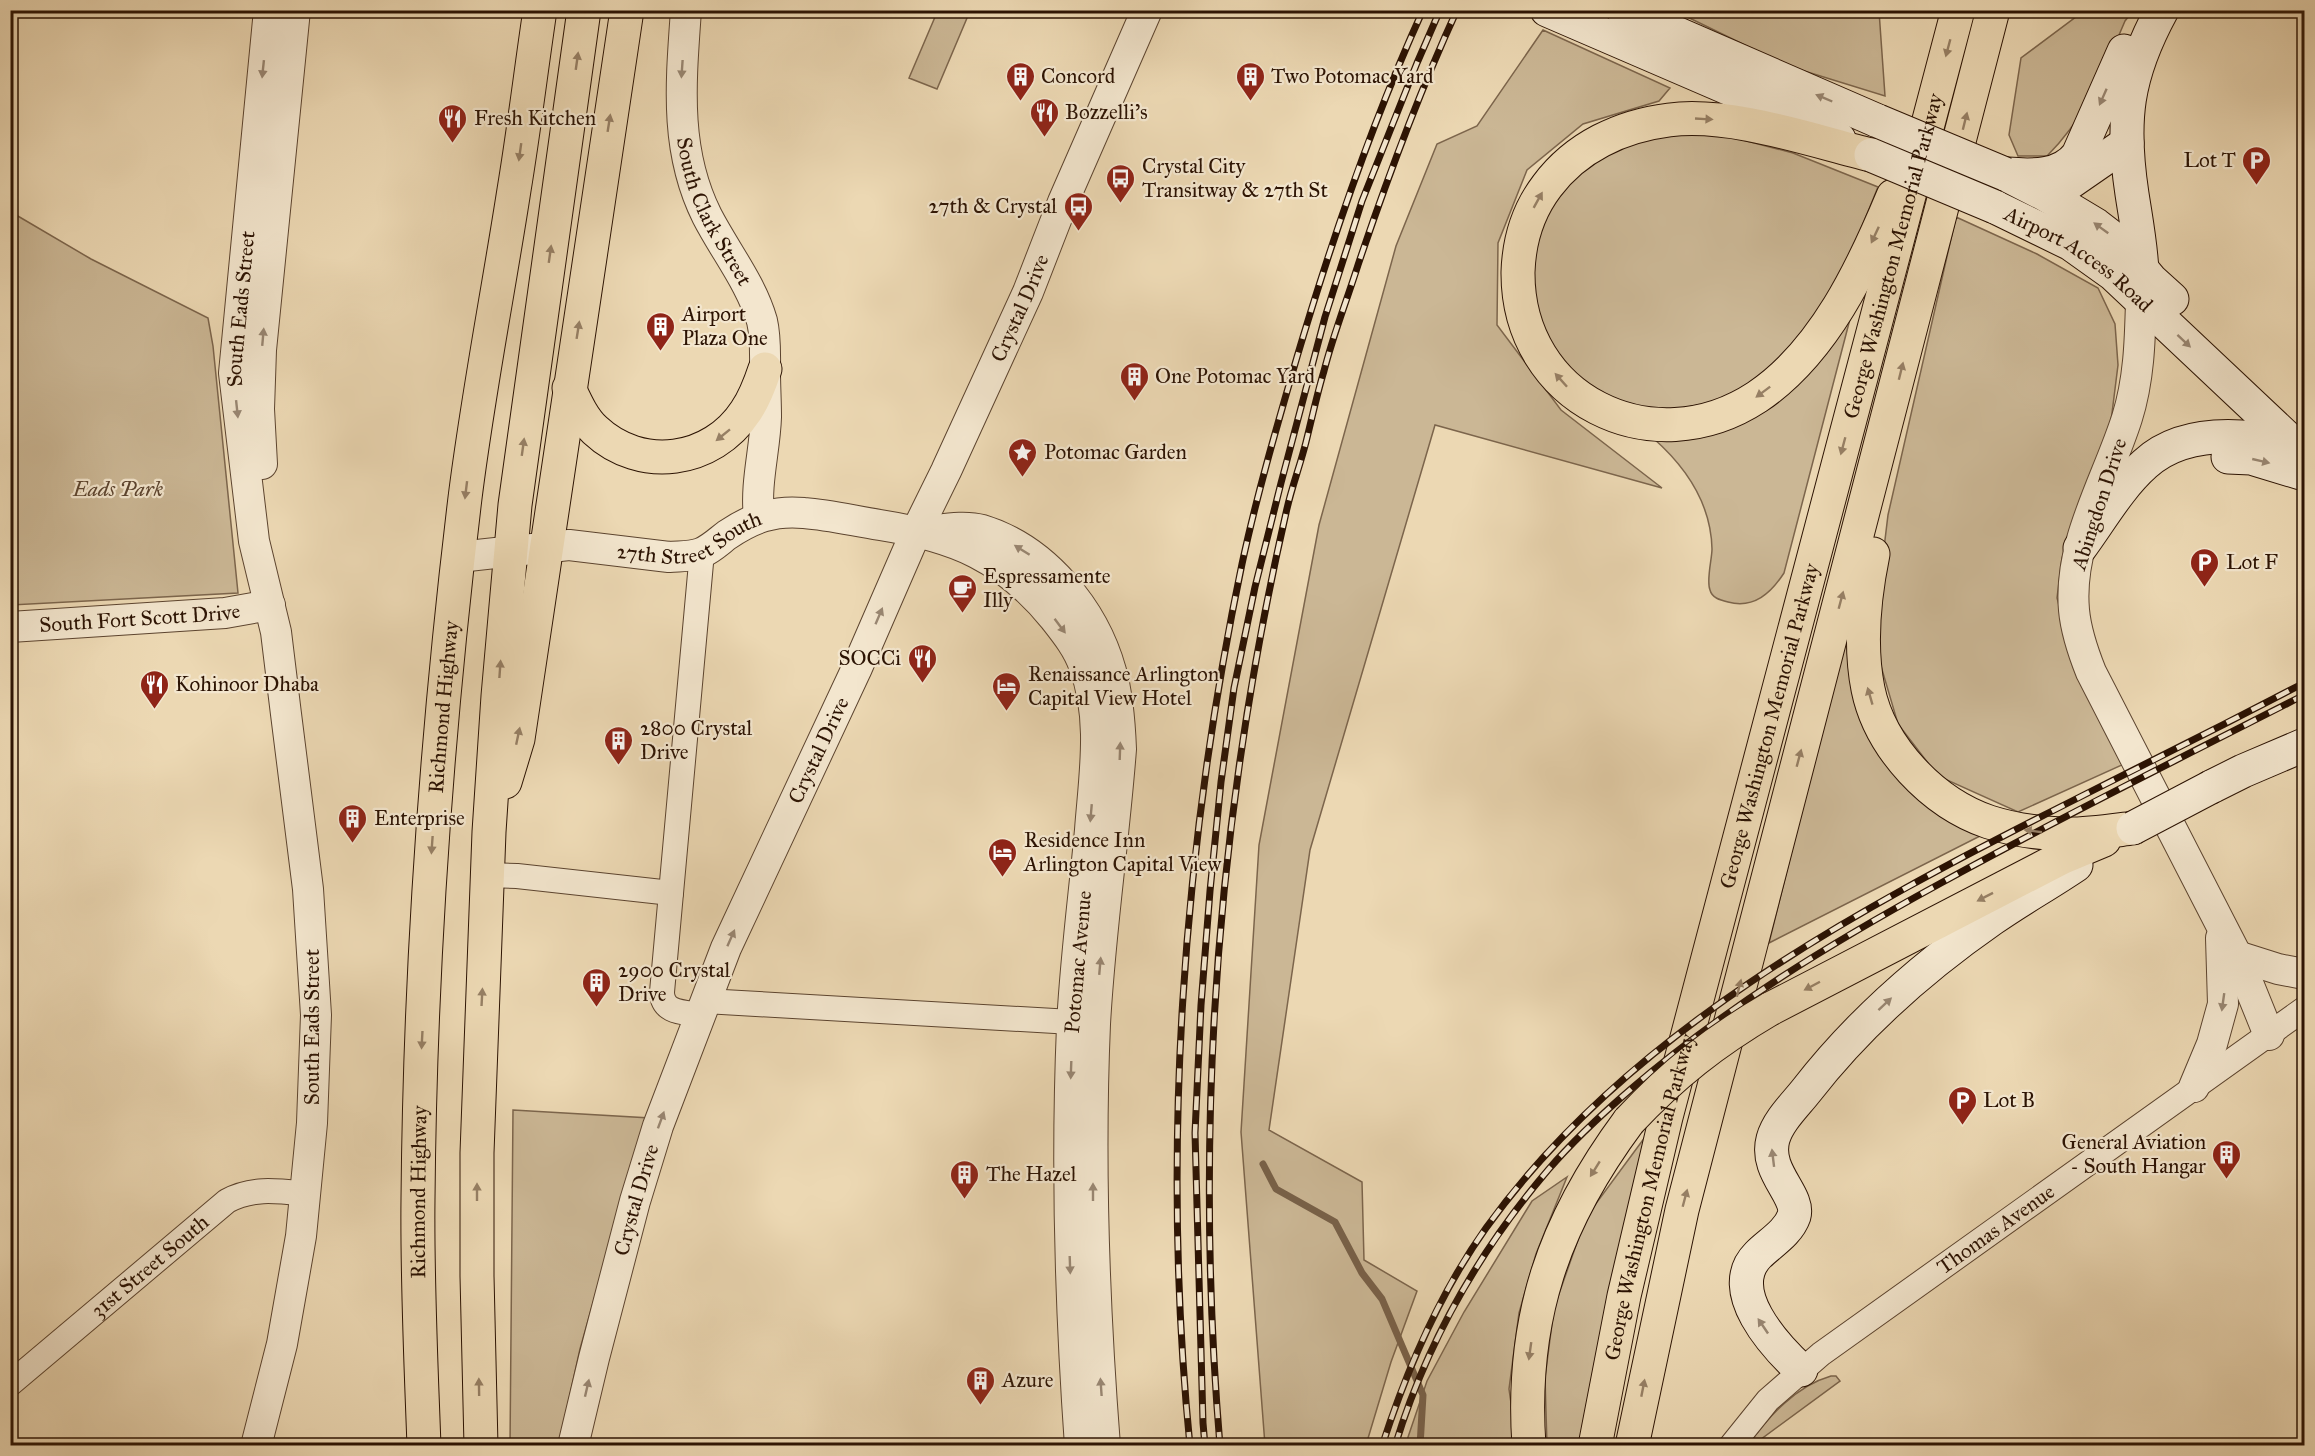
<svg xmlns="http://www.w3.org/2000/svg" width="2315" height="1456" viewBox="0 0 2315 1456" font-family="'IM FELL Great Primer',serif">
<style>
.green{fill:#cbb795;stroke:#7c654c;stroke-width:1.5}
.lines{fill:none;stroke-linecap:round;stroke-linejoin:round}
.stream{stroke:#786149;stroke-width:7}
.minor-casing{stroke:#5c442f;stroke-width:26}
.tertiary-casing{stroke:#5c442f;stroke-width:32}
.secondary-casing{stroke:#2c1303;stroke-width:35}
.trunk-casing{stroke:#2c1303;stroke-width:35}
.motorway-casing{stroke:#2c1303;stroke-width:35}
.minor{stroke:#f3e6ce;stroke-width:24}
.tertiary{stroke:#f3e6ce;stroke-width:30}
.secondary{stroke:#f3e6ce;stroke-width:33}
.trunk{stroke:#ecd8b3;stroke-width:33}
.motorway{stroke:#ecd8b3;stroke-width:33}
.rail-casing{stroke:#2c1303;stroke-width:7}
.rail{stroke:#f3e6ce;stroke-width:4.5;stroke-dasharray:14;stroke-linecap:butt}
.secondary-bridge-casing{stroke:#2c1303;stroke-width:35;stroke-linecap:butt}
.motorway-bridge-casing{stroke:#2c1303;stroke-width:35;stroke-linecap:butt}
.secondary-bridge{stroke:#f3e6ce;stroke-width:33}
.motorway-bridge{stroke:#ecd8b3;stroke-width:33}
.oneway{fill:#967f64}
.oneway2{fill:#998773}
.labels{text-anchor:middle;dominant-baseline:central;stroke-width:4.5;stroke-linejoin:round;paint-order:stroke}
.poi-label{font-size:21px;fill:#2c1303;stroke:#f3e6ce;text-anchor:start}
.street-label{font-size:21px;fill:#2c1303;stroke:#f3e6ce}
.park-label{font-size:21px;font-style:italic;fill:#5c442f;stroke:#f3e6ce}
</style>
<rect width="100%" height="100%" fill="#ecd8b3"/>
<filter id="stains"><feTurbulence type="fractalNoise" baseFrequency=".00333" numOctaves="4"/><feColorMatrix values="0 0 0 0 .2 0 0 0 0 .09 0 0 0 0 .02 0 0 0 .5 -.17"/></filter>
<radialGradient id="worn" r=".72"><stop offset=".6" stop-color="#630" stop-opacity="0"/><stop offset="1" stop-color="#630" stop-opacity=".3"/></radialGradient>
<!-- green -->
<path class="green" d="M938,10l32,1 -33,78 -28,-11z
M1675,11h204l6,85 -97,-30z
M2081,11h52l-8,10c-22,51 -37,94 -78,135h-29l-9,-21 12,-77 60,-45z
M1543,30l127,58 -11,13 -76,23 -56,46 -29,73 -1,82 64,85 101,78 -227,-63 -125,425 -41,280 93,52 2,78 53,31 -26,71 -25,83h-101l-24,-313 18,-287 60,-320 77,-279 41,-102 40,-18z
M1651,134h69l73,19 85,34 -37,91 -49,70 -56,51 -92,15 -60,-29 -45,-55 -12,-68 24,-63 44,-42z
M11,212l80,47 117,59 5,28 25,247 -227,12z
M1956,217l81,37 61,34 17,36 3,41 -7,56 -49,137 -5,40 17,62 48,105 -104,47 -80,-36 -40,-52 -25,-85 15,-124z
M1850,319l-66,254c-13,20 -30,36 -56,29 -8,-2 -16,-4 -18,-12 -4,-9 2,-31 2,-41 -1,-46 -26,-82 -59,-111l40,-5z
M1858,583l2,116 126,134 -217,110z
M513,1110l137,8 -27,79 -43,152 -21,96 -49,1z
M1651,1129l-69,316 -35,1 -2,-68 9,-70 32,-91z
M1567,1177l-31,77 -17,59 -10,76 8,56 -112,1 22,-65 37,-69 68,-111z
M1831,1376h5l4,5 -87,64h-5c21,-29 48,-59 83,-69z"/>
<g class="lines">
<!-- stream -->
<path class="stream" d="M1263,1164l13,25 59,33 27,51 20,26 41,96 -3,51"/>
<defs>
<g id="minor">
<path d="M487,875l30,1 154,17"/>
<path d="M705,1001l384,22"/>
<path d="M700,1015c-17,-3 -38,-2 -38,-23l40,-440"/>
<path id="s1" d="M10,1384l217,-183c26,-14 51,-10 79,-7"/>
<path id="s2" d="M1731,1446l37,-46 53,-46 483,-345"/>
</g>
<g id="tertiary">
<path id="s3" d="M686,10c-5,72 -12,140 21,206 18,35 44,67 55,105 4,17 3,33 3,50 0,15 1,31 1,46 -1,33 -11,67 -7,100"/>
<path d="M2141,301c-1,40 -2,79 -14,117 -20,63 -59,125 -53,192 2,22 9,42 17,62l146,284 32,79"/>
<path d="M262,464l-3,-55 2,-59 34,-340"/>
<path d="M936,530c15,-2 32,-4 46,0 63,19 112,80 129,141 7,25 9,52 10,78 -7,92 -21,183 -26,275 -6,141 -1,281 10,422"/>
<path id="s4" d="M459,557l110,-12 100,12c11,-1 22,0 32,-4 10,-4 18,-12 26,-18 25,-17 47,-25 77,-22 26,2 50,8 76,12 76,12 124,32 174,93 11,14 24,30 30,48 20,52 10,110 6,164 -6,65 -15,131 -18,196 -6,140 -2,279 8,420"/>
<path id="s5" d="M10,627l215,-14 45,-8"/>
<path d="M2237,956l41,13 26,5"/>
<path d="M2194,1087l18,-43 11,-40 -2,-66"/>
<path id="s6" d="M256,1446l26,-102 19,-108 11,-113 4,-108 -8,-126 -22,-175 -10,-82 -22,-91 -20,-168 35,-363"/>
<path id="s7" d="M573,1446l21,-88 41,-157 23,-75 68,-178 130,-278 60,-138 30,-61 82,-179 35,-90 84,-192"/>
</g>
<g id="secondary">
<path d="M1547,10l248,107 44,22"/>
<path d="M1623,10l255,111"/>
<path d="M2005,174l41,21 50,30 26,20 29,35 21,19"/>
<path d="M2007,174c26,2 54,3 71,-19l46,-104"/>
<path d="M2062,188l65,-45"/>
<path id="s8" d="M1995,207l76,37 42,30 191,180"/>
<path d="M2142,272c-1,-26 -6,-52 -10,-78 -11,-73 -6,-118 30,-184"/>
<path d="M2228,457l23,1 53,16"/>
<path d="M2080,548c20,-27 39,-61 65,-84 39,-36 102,-30 150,-19"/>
<path d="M2211,787l32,-16 61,-26"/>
<path d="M1801,1370c-26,-24 -78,-80 -43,-115 12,-12 30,-22 36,-39 6,-21 -30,-44 -21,-77 5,-18 22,-34 33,-48 52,-67 117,-124 186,-172 27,-19 56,-35 84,-54"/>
</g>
<g id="trunk">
<path d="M569,388c7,15 14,31 26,42 46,43 117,33 151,-19 9,-13 14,-27 19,-42"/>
<path d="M505,782l13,-43 109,-729"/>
<path id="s9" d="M424,1446c-3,-83 -7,-165 -6,-247 2,-234 19,-469 47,-701 13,-104 33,-205 49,-308 10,-60 17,-120 26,-180"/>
<path d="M481,1446l-4,-170v-123l12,-321 9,-136 17,-191 69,-495"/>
</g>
<g id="motorway">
<path d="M1871,155c-61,-15 -140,-43 -202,-35 -48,6 -93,27 -122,66 -19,25 -28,55 -29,86 -1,127 134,194 239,125 67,-45 106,-129 136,-201"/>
<path d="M1873,554c-9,44 -14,90 -5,135 12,59 65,114 121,133 22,7 48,11 72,12 24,1 48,-3 72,-6"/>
<path d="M1770,1009l291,-151 43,-18"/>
<path d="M1529,1446c-9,-127 25,-224 100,-325"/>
<path id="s10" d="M1595,1446l29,-150 42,-179 292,-1107"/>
<path d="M1632,1446l50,-236 311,-1200"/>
</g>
</defs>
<!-- minor casing -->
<use href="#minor" class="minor-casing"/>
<!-- tertiary casing -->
<use href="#tertiary" class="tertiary-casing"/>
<!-- secondary casing -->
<use href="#secondary" class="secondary-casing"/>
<!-- trunk casing -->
<use href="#trunk" class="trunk-casing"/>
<!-- motorway casing -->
<use href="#motorway" class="motorway-casing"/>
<!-- minor -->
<use href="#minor" class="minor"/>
<!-- tertiary -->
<use href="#tertiary" class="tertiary"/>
<!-- secondary -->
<use href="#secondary" class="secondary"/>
<!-- trunk -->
<use href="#trunk" class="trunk"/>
<!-- motorway -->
<use href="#motorway" class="motorway"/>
<defs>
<path id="rail" d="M1190,1446c-29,-292 -8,-595 52,-882 15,-70 35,-138 55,-207 35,-118 75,-235 126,-347
M1205,1446l-2,-23 -8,-290 6,-128 9,-114 11,-109 13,-94 21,-101 26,-104 44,-166 37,-116 55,-138 23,-53
M1220,1446c-26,-313 -4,-627 66,-933 5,-24 14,-47 20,-71 6,-24 11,-48 18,-71 9,-36 23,-71 34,-106 29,-86 61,-172 99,-255
M1382,1446c25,-77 57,-152 104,-218 140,-195 370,-318 580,-424 80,-40 159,-80 238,-121
M1395,1446c31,-102 84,-195 153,-276 25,-29 54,-56 83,-81 95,-82 200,-146 310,-206 120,-66 242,-126 363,-188"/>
</defs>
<!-- rail casing -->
<use href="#rail" class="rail-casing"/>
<!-- rail -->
<use href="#rail" class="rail"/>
<defs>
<path id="secondary-bridge" d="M1878,121l127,53
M1871,155l124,52
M2133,828l78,-41"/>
<path id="motorway-bridge" d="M1629,1121c44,-47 85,-79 141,-112"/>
</defs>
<!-- secondary-bridge casing -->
<use href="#secondary-bridge" class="secondary-bridge-casing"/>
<!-- motorway-bridge casing -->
<use href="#motorway-bridge" class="motorway-bridge-casing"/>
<!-- secondary-bridge -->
<use href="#secondary-bridge" class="secondary-bridge"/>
<!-- motorway-bridge -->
<use href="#motorway-bridge" class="motorway-bridge"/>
</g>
<!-- one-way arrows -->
<defs><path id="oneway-solid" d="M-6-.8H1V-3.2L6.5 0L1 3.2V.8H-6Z" transform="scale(1.5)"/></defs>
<g class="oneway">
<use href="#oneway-solid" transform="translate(1948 48) rotate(105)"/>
<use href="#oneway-solid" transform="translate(577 61) rotate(-82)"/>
<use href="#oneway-solid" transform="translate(1704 119) rotate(3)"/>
<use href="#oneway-solid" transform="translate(1965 121) rotate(-76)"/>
<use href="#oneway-solid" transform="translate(609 123) rotate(-81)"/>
<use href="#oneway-solid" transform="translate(520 152) rotate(98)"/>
<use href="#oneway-solid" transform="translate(1538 200) rotate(-61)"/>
<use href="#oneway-solid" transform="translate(1875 235) rotate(115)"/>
<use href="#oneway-solid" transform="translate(550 254) rotate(-82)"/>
<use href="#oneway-solid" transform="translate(578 330) rotate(-81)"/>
<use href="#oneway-solid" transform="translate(1901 371) rotate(-76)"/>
<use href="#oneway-solid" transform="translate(1561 380) rotate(-132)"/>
<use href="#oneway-solid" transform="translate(1763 392) rotate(143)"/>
<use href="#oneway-solid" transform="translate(723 435) rotate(141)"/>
<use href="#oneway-solid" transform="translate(1843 446) rotate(105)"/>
<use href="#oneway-solid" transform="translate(523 447) rotate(-82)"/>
<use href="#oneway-solid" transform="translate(466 490) rotate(97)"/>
<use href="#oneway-solid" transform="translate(1841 600) rotate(-75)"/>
<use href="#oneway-solid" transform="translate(500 669) rotate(-86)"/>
<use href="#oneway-solid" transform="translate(1870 696) rotate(-106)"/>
<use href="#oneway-solid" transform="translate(518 736) rotate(-78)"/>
<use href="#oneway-solid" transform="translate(1799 758) rotate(-75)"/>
<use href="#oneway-solid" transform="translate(2033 831) rotate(-172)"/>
<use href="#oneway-solid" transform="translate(432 845) rotate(94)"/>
<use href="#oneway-solid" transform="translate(1985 897) rotate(153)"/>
<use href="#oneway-solid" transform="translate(1812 986) rotate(152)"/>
<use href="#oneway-solid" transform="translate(1739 988) rotate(-76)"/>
<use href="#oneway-solid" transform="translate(482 997) rotate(-87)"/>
<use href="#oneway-solid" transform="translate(422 1040) rotate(93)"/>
<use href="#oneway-solid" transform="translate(1595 1169) rotate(122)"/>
<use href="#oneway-solid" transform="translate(477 1192) rotate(-90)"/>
<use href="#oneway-solid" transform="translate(1685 1198) rotate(-75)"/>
<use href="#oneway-solid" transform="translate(1530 1351) rotate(98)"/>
<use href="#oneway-solid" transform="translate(479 1387) rotate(-91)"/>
<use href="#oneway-solid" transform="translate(1643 1388) rotate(-79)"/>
</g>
<g class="oneway2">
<use href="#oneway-solid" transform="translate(263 69) rotate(96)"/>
<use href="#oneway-solid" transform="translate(682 69) rotate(94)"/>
<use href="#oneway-solid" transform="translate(2103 97) rotate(114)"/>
<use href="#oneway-solid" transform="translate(1824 98) rotate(-157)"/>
<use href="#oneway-solid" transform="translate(2101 228) rotate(-144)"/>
<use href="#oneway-solid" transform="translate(263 337) rotate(-85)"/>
<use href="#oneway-solid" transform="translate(2184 341) rotate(43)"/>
<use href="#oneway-solid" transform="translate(237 409) rotate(84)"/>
<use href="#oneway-solid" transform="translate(2261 461) rotate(13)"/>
<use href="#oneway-solid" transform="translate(1022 550) rotate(-148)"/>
<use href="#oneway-solid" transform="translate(879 616) rotate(-67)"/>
<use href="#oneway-solid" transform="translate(1060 626) rotate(53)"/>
<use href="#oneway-solid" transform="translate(1120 751) rotate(-88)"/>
<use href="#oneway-solid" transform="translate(1091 813) rotate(95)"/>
<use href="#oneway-solid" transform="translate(731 938) rotate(-66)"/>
<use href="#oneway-solid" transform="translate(1100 966) rotate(-85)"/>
<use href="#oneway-solid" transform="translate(2223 1002) rotate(98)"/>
<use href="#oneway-solid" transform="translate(1885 1004) rotate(-43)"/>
<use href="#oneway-solid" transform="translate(1071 1070) rotate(92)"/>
<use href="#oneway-solid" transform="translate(661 1120) rotate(-70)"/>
<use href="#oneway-solid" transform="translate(1773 1158) rotate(-97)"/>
<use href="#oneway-solid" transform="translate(1093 1192) rotate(-90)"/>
<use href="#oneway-solid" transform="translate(1070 1265) rotate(88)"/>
<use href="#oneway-solid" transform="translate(1763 1326) rotate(-124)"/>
<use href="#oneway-solid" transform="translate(1101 1387) rotate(-94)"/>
<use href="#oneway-solid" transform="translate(587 1388) rotate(-77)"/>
</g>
<!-- icons -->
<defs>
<symbol id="building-pin" viewBox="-11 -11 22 30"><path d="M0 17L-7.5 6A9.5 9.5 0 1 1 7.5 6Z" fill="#8f2418" stroke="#f3e6ce"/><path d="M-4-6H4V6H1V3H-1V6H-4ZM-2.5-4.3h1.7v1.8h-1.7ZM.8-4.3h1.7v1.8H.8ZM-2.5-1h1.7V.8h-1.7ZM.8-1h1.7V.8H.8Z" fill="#fff"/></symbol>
<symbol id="restaurant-pin" viewBox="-11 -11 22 30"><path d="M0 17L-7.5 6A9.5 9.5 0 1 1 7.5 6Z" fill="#8f2418" stroke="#f3e6ce"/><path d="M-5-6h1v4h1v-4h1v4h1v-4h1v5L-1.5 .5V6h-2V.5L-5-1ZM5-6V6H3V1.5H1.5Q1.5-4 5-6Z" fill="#fff"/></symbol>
<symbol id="parking-pin" viewBox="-11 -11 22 30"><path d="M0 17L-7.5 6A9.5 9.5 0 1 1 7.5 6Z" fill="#8f2418" stroke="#f3e6ce"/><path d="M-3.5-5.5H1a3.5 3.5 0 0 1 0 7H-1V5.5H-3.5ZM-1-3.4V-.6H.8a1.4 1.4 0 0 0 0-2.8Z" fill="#fff"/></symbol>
<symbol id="bus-pin" viewBox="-11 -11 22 30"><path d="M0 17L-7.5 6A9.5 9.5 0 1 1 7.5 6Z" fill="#8f2418" stroke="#f3e6ce"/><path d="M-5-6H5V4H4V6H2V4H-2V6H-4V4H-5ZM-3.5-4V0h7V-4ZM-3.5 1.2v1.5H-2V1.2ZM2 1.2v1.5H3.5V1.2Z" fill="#fff"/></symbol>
<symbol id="sight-pin" viewBox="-11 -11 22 30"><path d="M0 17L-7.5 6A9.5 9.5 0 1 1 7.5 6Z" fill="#8f2418" stroke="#f3e6ce"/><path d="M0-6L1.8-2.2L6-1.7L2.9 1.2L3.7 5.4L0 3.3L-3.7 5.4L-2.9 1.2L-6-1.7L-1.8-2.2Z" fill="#fff"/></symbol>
<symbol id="cafe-pin" viewBox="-11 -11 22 30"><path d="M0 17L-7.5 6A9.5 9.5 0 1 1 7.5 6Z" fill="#8f2418" stroke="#f3e6ce"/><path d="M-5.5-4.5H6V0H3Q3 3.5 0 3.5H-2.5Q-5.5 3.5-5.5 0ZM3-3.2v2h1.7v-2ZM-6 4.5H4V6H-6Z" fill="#fff"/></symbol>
<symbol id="hotel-pin" viewBox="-11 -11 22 30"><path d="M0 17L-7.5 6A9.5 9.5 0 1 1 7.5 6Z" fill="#8f2418" stroke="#f3e6ce"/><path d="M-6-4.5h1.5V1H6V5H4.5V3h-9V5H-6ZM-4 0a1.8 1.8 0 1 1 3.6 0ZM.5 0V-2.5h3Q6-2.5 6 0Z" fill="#fff"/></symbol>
</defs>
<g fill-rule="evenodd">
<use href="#building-pin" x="1004" y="60" width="33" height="45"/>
<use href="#building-pin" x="1234" y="60" width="33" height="45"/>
<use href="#restaurant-pin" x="1028" y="96" width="33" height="45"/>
<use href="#restaurant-pin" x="436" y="102" width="33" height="45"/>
<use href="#parking-pin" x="2240" y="144" width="33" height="45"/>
<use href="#bus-pin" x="1104" y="162" width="33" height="45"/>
<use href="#bus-pin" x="1062" y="190" width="33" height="45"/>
<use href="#building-pin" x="644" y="310" width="33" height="45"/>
<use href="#building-pin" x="1118" y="360" width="33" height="45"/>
<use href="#sight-pin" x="1006" y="436" width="33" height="45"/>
<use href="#parking-pin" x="2188" y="546" width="33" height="45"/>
<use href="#cafe-pin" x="946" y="572" width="33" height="45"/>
<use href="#restaurant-pin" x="906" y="642" width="33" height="45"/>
<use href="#restaurant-pin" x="138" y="668" width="33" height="45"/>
<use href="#hotel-pin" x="990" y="670" width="33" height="45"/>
<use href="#building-pin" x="602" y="724" width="33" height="45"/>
<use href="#building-pin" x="336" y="802" width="33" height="45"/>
<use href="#hotel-pin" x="986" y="836" width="33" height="45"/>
<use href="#building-pin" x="580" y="966" width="33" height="45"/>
<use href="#parking-pin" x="1946" y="1084" width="33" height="45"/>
<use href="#building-pin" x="2210" y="1138" width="33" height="45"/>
<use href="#building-pin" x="948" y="1158" width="33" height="45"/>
<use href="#building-pin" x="964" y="1364" width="33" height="45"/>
</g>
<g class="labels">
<!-- poi labels -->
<g class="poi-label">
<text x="1041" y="76">Concord</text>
<text x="1271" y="76">Two Potomac Yard</text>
<text x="1065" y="112">Bozzelli's</text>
<text x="474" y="118">Fresh Kitchen</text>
<text x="2236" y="160" text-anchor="end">Lot T</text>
<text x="1142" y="166">Crystal City<tspan x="1142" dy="24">Transitway &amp; 27th St</tspan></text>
<text x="1057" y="206" text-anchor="end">27th &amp; Crystal</text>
<text x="682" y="314">Airport<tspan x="682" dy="24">Plaza One</tspan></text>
<text x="1155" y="376">One Potomac Yard</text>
<text x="1044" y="452">Potomac Garden</text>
<text x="2226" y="562">Lot F</text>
<text x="983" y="576">Espressamente<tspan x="983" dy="24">Illy</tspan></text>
<text x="901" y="658" text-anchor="end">SOCCi</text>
<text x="1028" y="674">Renaissance Arlington<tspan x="1028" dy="24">Capital View Hotel</tspan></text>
<text x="175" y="684">Kohinoor Dhaba</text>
<text x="640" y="728">2800 Crystal<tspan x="640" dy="24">Drive</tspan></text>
<text x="374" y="818">Enterprise</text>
<text x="1024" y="840">Residence Inn<tspan x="1024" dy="24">Arlington Capital View</tspan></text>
<text x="618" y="970">2900 Crystal<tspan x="618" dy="24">Drive</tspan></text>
<text x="1983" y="1100">Lot B</text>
<text x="2206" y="1142" text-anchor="end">General Aviation<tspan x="2206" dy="24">- South Hangar</tspan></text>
<text x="986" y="1174">The Hazel</text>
<text x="1002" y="1380">Azure</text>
</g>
<!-- street labels -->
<g class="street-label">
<text stroke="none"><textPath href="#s3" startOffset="208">South Clark Street</textPath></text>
<text stroke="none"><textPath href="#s10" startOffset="1227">George Washington Memorial Parkway</textPath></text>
<text stroke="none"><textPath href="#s8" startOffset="99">Airport Access Road</textPath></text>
<text stroke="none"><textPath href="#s7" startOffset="1226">Crystal Drive</textPath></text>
<text stroke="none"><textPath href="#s6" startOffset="1149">South Eads Street</textPath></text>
<text transform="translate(2099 504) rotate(-72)">Abingdon Drive</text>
<text stroke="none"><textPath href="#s4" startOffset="236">27th Street South</textPath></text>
<text stroke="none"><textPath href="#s5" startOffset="130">South Fort Scott Drive</textPath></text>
<text stroke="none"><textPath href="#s9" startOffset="740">Richmond Highway</textPath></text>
<text stroke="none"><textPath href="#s10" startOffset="741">George Washington Memorial Parkway</textPath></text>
<text stroke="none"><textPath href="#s7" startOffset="740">Crystal Drive</textPath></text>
<text transform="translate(1078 962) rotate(-85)">Potomac Avenue</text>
<text transform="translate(312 1027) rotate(-90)">South Eads Street</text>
<text stroke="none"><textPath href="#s9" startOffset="254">Richmond Highway</textPath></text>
<text stroke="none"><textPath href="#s10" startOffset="255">George Washington Memorial Parkway</textPath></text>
<text stroke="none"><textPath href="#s7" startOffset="254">Crystal Drive</textPath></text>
<text stroke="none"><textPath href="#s2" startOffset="344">Thomas Avenue</textPath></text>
<text stroke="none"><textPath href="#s1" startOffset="183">31st Street South</textPath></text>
</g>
<!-- park labels -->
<g class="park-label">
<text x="118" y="489">Eads Park</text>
</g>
</g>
<!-- margin -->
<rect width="2315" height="1456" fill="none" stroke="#ecd8b3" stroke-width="36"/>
<rect x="12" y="12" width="2291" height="1432" fill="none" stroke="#2c1303" stroke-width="3"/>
<rect x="18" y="18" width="2279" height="1420" fill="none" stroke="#2c1303" stroke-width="1.5"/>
<rect width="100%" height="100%" filter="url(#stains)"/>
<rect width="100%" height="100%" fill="url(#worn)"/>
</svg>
